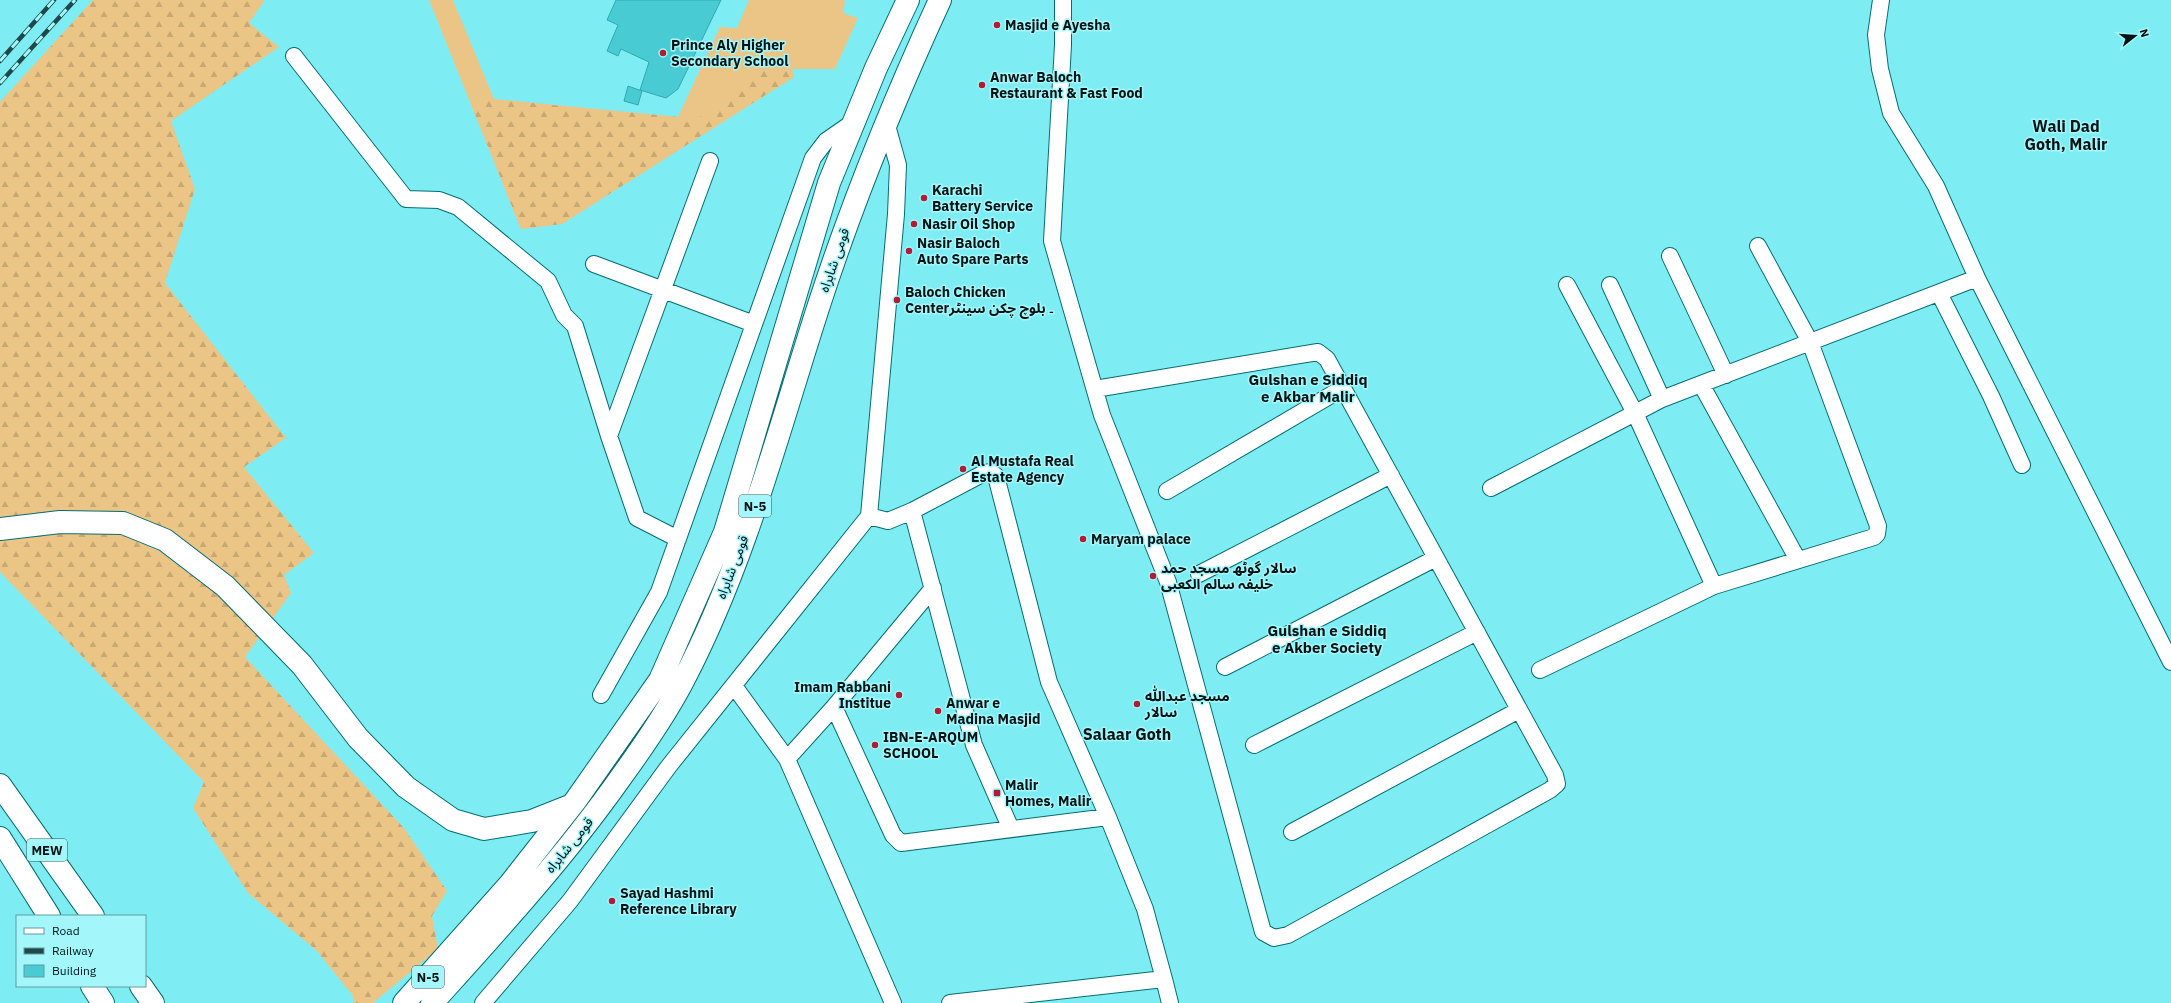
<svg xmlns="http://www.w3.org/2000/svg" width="2171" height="1003" viewBox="0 0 2171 1003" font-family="'IBM Plex Sans','Noto Sans Arabic',sans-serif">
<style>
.grass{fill:#ebc586}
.forest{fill:url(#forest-firs)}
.building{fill:#48cbd2;stroke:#30a9af}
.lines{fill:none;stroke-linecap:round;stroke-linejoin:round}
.street-casing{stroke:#056d72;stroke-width:18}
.highway-casing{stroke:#056d72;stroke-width:24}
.street{stroke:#fff;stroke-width:16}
.highway{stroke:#fff;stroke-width:22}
.rail-casing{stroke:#1f484a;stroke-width:4.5}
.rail{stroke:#a3f7fb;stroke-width:3;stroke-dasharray:9;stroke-linecap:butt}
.poi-dot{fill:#b01c33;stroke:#a3f7fb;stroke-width:1.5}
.labels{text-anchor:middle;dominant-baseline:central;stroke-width:3;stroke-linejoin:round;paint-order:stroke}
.shield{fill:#a3f7fb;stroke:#315759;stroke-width:1}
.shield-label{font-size:13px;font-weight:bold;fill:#001314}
.poi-label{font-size:14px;font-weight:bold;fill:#001314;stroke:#a3f7fb;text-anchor:start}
.street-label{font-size:14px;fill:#001314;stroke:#a3f7fb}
.neighbourhood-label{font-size:15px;font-weight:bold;fill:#001314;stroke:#a3f7fb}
.quarter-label{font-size:16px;font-weight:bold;fill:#001314;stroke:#a3f7fb}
</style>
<defs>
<pattern id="forest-firs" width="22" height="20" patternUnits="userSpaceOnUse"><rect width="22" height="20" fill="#ebc586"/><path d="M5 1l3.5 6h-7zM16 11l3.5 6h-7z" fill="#c8a873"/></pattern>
</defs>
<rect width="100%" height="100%" fill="#7eedf3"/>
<!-- grass -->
<path class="grass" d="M429,0h24l41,99 184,18 42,-90 17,1 12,-28h96l-2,13 15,5 -23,51h-43l2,8 -232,147 -41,5z"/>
<!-- forest -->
<path class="forest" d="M93,0h172l-16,23 30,24 -108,74 24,68 -30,94 121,155 -42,29 70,86 -30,22 7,18 -46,64 159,171 43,63 -15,25 6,33 -65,54h-20v-7l-36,-45 -69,-58 -55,-85 11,-26 -204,-210v-470z
M766,69h26l2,8 -232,147 -41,5 -53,-132 210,20 12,7z"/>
<!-- building -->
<path class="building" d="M616,0h105l-43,89 -12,9 -26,-8 9,-28 -28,-13 -3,7 -11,-5 11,-26 -11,-5z
M628,86l14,5 -4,14 -14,-4z"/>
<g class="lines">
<defs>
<path id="street" d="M1063,0v45l-11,196 50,174 66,167 95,350 11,6 14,-3 262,-145 7,-6 -2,-9 -228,-416 -9,-7 -223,37
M1881,0l-5,35 4,34 11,44 45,73 41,92 194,384
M294,56l112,143 33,1 19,7 90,74 16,34 11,11 34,110 28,82 41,21
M1670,256l56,119
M594,264l160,60
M1567,285l68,128 79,173
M1610,285l52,114
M1939,293l52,103 31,69
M1701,384l97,176
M609,436l101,-275
M1491,488l171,-89 315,-121
M1167,491l176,-103
M869,516l19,5 24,-10 62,234 37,84
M1199,574l192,-99
M1225,667l211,-109
M1540,670l174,-84 160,-49 3,-3 1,-8 -68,-184 -52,-96
M734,686l53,73 106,244
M601,695l58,-103 154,-434 13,-17 26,-18
M834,707l59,128 8,8 207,-26 -59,-135 -53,-206 -5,-4 -7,1 -72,38
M1254,745l223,-113
M787,759l47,-52 99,-119
M1292,832l227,-122
M1164,979l6,24
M483,1003l87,-102 99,-135 200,-250 27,-302 2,-49 -12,-43
M950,1003l214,-24 -19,-70 -37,-92"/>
<path id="highway" d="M0,529l60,-7 63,1 42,17 60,46 77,79 56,73 48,49 47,33 31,9 48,-8 38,-15
M0,785l93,131
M0,838l49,78
M92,986l11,17
M141,986l12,17
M404,1003l106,-119 66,-84 84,-120 65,-148 104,-349 47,-115 32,-68
M432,1003c65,-72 131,-144 187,-223 24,-33 47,-66 65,-101 61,-117 94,-247 134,-371 34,-105 76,-208 122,-308"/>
</defs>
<!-- street casing -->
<use href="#street" class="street-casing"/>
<!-- highway casing -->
<use href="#highway" class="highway-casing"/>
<!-- street -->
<use href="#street" class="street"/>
<!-- highway -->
<use href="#highway" class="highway"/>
<defs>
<path id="rail" d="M0,61l54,-61
M0,83l75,-83"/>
</defs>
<!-- rail casing -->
<use href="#rail" class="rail-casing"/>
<!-- rail -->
<use href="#rail" class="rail"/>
</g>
<!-- markers -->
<g class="poi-dot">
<circle cx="997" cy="25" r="4"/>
<circle cx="663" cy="53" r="4"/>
<circle cx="982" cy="85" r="4"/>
<circle cx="924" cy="198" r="4"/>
<circle cx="914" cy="224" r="4"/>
<circle cx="909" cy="251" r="4"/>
<circle cx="897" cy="300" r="4"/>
<circle cx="963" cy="469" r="4"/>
<circle cx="1083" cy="539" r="4"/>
<circle cx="1153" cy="576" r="4"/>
<circle cx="899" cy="695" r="4"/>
<circle cx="1137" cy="704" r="4"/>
<circle cx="938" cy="711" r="4"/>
<circle cx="875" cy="745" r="4"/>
<rect x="993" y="789" width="8" height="8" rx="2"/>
<circle cx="612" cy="901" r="4"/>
</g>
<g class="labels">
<!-- shield labels -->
<g class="shield">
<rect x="739" y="495" width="32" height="22" rx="3"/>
<rect x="27" y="839" width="40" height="22" rx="3"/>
<rect x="412" y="966" width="32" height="22" rx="3"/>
</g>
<g class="shield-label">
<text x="755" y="506">N-5</text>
<text x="47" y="850">MEW</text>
<text x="428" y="977">N-5</text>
</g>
<!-- poi labels -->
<g class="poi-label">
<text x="1005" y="25">Masjid e Ayesha</text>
<text x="671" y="45">Prince Aly Higher<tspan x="671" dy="16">Secondary School</tspan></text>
<text x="990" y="77">Anwar Baloch<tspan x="990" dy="16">Restaurant &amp; Fast Food</tspan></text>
<text x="932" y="190">Karachi<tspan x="932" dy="16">Battery Service</tspan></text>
<text x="922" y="224">Nasir Oil Shop</text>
<text x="917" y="243">Nasir Baloch<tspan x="917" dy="16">Auto Spare Parts</tspan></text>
<text x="905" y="292">Baloch Chicken<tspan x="905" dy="16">Center۔ بلوچ چکن سینٹر</tspan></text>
<text x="971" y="461">Al Mustafa Real<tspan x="971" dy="16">Estate Agency</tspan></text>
<text x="1091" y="539">Maryam palace</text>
<text x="1161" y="568">سالار گوٹھ مسجد حمد<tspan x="1161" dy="16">خلیفہ سالم الکعبی</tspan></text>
<text x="891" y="687" text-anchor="end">Imam Rabbani<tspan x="891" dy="16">Institue</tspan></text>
<text x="1145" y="696">مسجد عبداللّٰہ<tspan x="1145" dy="16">سالار</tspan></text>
<text x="946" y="703">Anwar e<tspan x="946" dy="16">Madina Masjid</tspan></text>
<text x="883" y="737">IBN-E-ARQUM<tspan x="883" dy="16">SCHOOL</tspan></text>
<text x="1005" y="785">Malir<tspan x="1005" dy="16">Homes, Malir</tspan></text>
<text x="620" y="893">Sayad Hashmi<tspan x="620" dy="16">Reference Library</tspan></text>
</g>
<!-- street labels -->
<g class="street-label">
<text transform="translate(834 260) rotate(-71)">قومی شاہراہ</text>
<text transform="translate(732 567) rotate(-69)">قومی شاہراہ</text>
<text transform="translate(569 845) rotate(-51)">قومی شاہراہ</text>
</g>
<!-- neighbourhood labels -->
<g class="neighbourhood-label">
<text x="1308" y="379">Gulshan e Siddiq<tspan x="1308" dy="17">e Akbar Malir</tspan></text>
<text x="1327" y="630">Gulshan e Siddiq<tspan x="1327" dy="17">e Akber Society</tspan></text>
</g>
<!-- quarter labels -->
<g class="quarter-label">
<text x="2066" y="126">Wali Dad<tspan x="2066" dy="18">Goth, Malir</tspan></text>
<text x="1127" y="734">Salaar Goth</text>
</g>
</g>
<!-- legend -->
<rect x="16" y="915" width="130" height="72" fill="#a3f7fb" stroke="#629c9f"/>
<rect x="24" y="928" width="20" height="6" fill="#ffffff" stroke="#629c9f"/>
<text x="52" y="935" font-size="12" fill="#001314">Road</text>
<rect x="24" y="948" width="20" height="6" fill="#1f484a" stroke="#629c9f"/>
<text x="52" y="955" font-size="12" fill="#001314">Railway</text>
<rect x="24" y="965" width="20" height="12" fill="#48cbd2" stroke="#629c9f"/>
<text x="52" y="975" font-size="12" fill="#001314">Building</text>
<!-- north arrow -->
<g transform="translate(2135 36) rotate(73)" stroke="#a3f7fb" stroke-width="3" paint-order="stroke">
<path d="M0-3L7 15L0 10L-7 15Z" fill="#001314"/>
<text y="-6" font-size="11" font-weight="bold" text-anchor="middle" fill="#001314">N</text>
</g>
</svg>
